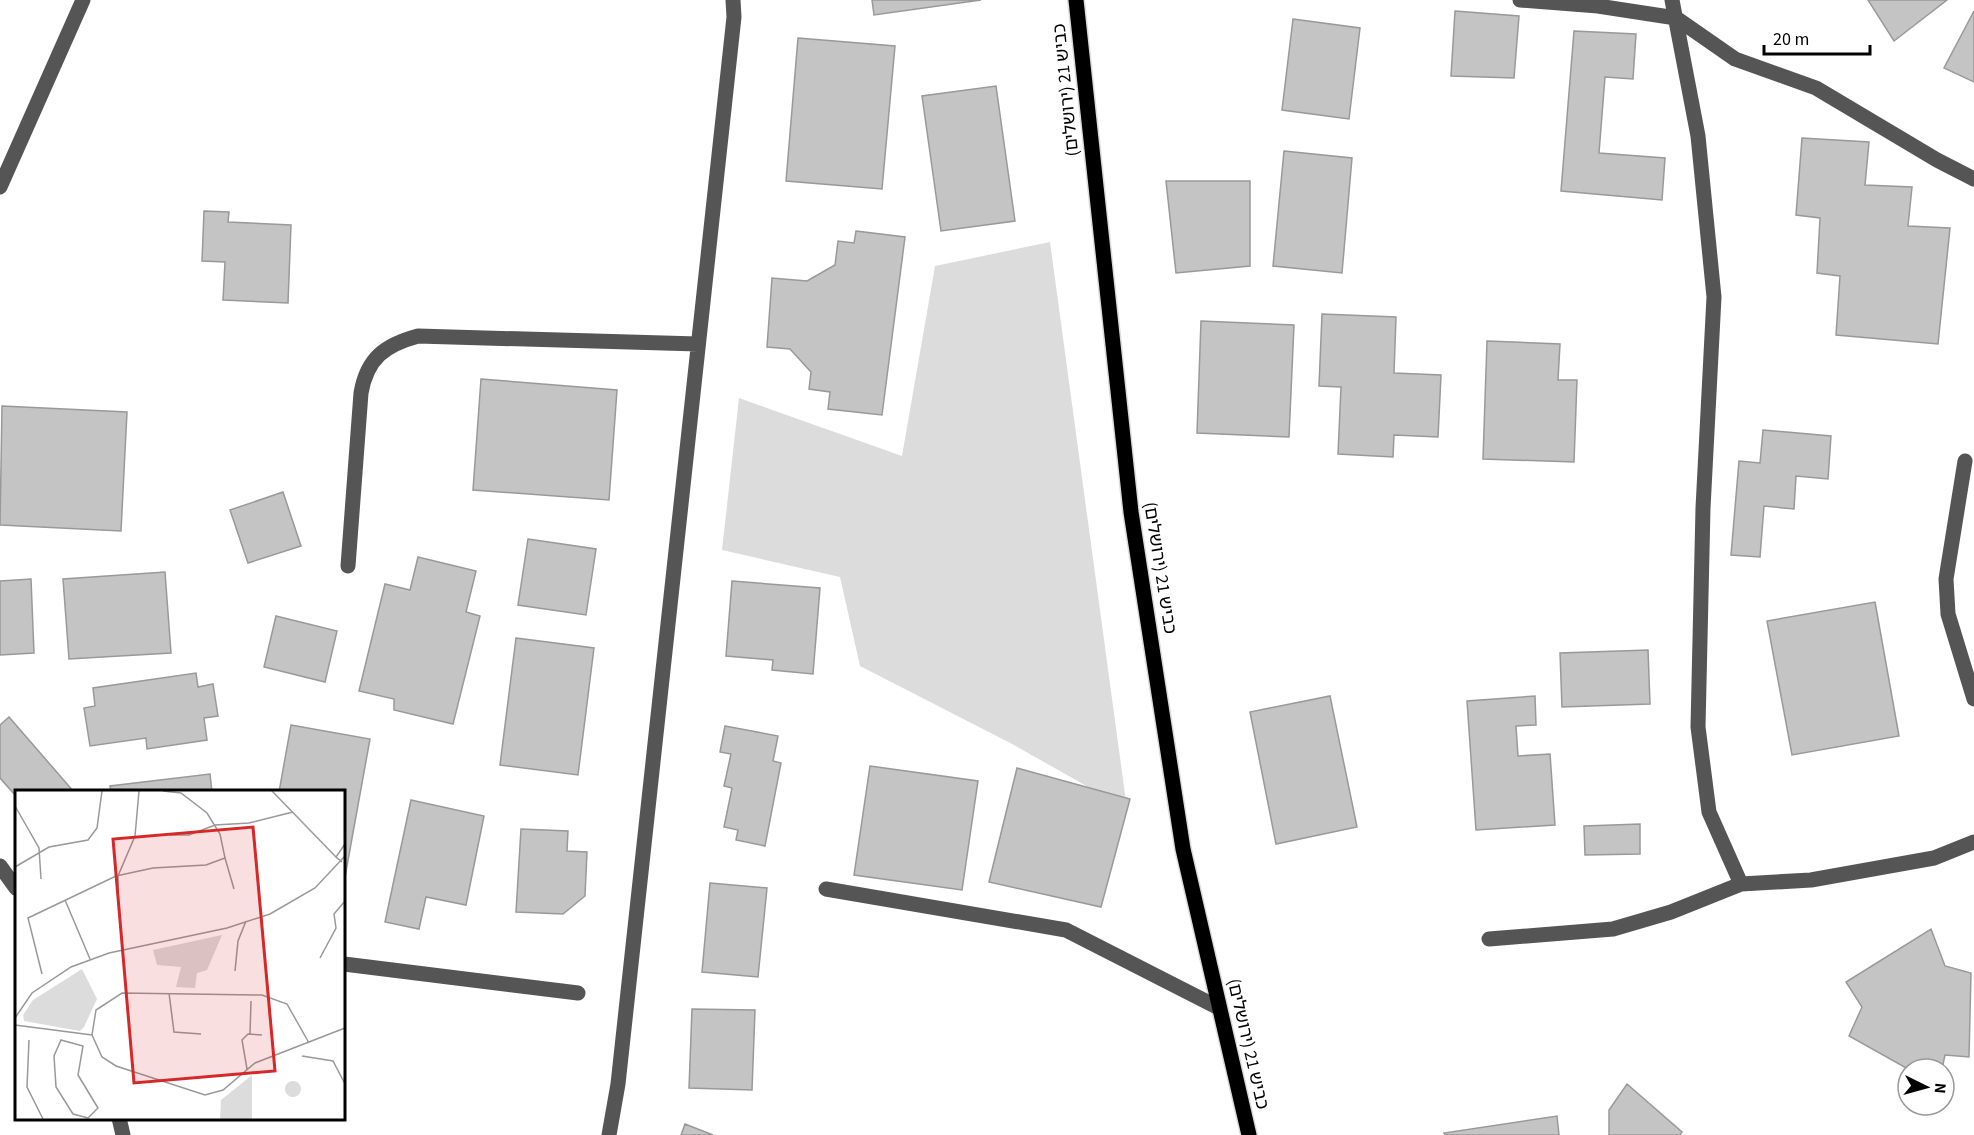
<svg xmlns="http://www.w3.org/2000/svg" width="1974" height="1135" viewBox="0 0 1974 1135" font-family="'Source Sans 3','Noto Sans Hebrew',sans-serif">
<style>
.green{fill:#dcdcdc}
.building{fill:#c4c4c4;stroke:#999;stroke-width:1.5}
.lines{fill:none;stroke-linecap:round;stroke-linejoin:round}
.major-casing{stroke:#dbdbdb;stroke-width:18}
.minor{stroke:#555;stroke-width:15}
.major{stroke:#000;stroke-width:15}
.labels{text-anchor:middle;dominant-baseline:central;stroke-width:5;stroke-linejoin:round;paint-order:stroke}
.street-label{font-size:18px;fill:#000;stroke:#fff}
.inset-road{fill:none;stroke:#999;stroke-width:1.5}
.view{fill:#d62828;fill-opacity:0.15;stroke:#d62828;stroke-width:3}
.inset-edge{fill:none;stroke:#000;stroke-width:3}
</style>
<rect width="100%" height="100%" fill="#fff"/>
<!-- green -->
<path class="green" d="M1050,242l77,567 -113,-64 -154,-79 -20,-89 -118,-27 17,-152 163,58 33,-190z"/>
<!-- building -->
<path class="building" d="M872,0h109l-107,15z
M1868,0h79l-53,41z
M1455,11l64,5 -5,62 -63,-2z
M1974,11v71l-30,-14z
M1293,19l67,9 -11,91 -67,-9z
M1574,31l62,3 -3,45 -28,-2 -6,76 66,5 -3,42 -101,-9z
M798,38l97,8 -13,143 -96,-8z
M996,86l19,135 -74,10 -19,-135z
M1802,138l67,4 -4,43 47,2 -4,39 42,2 -12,116 -102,-9 4,-59 -23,-3 3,-55 -24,-3z
M1284,151l68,7 -10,115 -69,-7z
M1166,181h84v85l-74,7z
M204,211l25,1 -1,10 63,3 -3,78 -65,-3 2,-38 -23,-1z
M856,231l49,6 -23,178 -54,-6 2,-17 -21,-3 2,-17 -21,-23 -23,-2 5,-69 35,3 28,-16 3,-24 16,2z
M1322,314l74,3 -2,56 47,2 -3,62 -44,-2 -1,22 -55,-3 3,-67 -22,-1z
M1201,321l93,4 -5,112 -92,-4z
M1487,341l73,3 -2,36h19l-3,82 -91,-3z
M481,379l136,11 -8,110 -136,-10z
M2,406l125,6 -6,119 -121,-6z
M1763,430l68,6 -3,43 -32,-3 -2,33 -30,-3 -4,51 -29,-2 8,-94 21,2z
M283,492l18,54 -53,17 -18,-53z
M528,539l68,10 -10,66 -68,-10z
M418,557l58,14 -10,41 14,4 -27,108 -59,-14v-11l-35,-8 26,-107 25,6z
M165,572l6,81 -102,6 -6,-80z
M31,579l3,74 -34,2v-74z
M732,581l88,7 -7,86 -41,-4 1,-10 -47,-4z
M1875,602l24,134 -107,19 -25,-134z
M276,616l61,15 -12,51 -61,-15z
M516,638l78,10 -16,127 -78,-10z
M1648,650l2,54 -88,3 -2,-54z
M196,673l2,14 15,-3 5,32 -14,2 3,22 -60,9 -1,-11 -56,8 -6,-38 11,-2 -2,-18z
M1330,696l27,131 -81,17 -26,-132z
M1535,696l1,29 -20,1 2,30 32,-2 5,71 -79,5 -9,-129z
M9,717l65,75h-58v4l-16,-18v-53z
M291,725l79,14 -25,138 -1,-85h-65z
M725,726l53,10 -5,25 8,2 -16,83 -29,-6 2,-10 -14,-3 8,-39 -8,-2 7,-32 -11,-2z
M870,766l108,15 -16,109 -108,-15z
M1017,768l113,31 -29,108 -112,-25z
M210,774l2,18h-101l-1,-6z
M411,800l73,16 -18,89 -40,-8 -7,32 -34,-7z
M1640,824v30l-55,1 -1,-29z
M521,829l47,2 -1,20 20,1 -2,44 -22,18 -47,-2z
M710,883l57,5 -9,89 -56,-5z
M1931,929l14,37 26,7 -2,84 -24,-2 -3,14h-34l-59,-33 13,-29 -16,-25z
M692,1009l63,1 -3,80 -63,-2z
M1627,1084l55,48 -2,3h-71v-25z
M1557,1116l2,19h-114l-1,-2z
M685,1124l28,11h-32z"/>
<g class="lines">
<defs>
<path id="major" d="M1076,0l55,512 52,337 66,286"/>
</defs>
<!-- major casing -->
<use href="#major" class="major-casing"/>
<!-- minor -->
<path class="minor" d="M1520,0l78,6 78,12 59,41 81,29 121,72 37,19
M1672,0l26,136 16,161 -11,211 -5,219 11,85 32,72 70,-4 123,-22 40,-16
M0,187l83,-187
M1965,461l-19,118 2,35 26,85
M348,566l13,-173c6,-35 24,-48 57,-57l280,8
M0,866l16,22
M826,889l240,41 153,78
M1489,939l124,-10 58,-17 70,-28
M344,964l234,29
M119,1118l4,17
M609,1135l9,-51 116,-1067 -1,-17"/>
<!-- major -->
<use href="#major" class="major"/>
</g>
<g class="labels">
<!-- street labels -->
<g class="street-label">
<text transform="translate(1066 90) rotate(-96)">כביש 21 (ירושלים)</text>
<text transform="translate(1160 568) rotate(81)">כביש 21 (ירושלים)</text>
<text transform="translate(1248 1044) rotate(77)">כביש 21 (ירושלים)</text>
</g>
</g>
<!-- overview -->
<g transform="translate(15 790)">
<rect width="330" height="330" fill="#fff"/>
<path d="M207,145l-15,35 -10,3 -2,15 -19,-1 5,-20 -24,-2 -4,-15zM67,179l15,30 -13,28 -4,4 -56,-10 -1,-6 10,-15zM237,285v44h-32l1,-19zM270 299a8 8 0 1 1 16 0a8 8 0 1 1-16 0Z" fill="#dcdcdc"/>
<path class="inset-road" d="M257,1l64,66M0,16l24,42 2,31M155,45h19l26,-10 34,-2 44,-11M210,68l9,31M327,72l-6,-5 9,-13M0,77l34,-20 39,-7 9,-12 5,-37M50,110l25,59M103,115v-29l17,-40 4,-45M305,168l16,-30 -2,-14 11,-13M220,181l3,-30 8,-20M27,184l-14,-56 88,-42 37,-8 53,-3 19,-7 -5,-24 -13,-21 -26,-20 -18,-2M154,203l5,39 27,2M0,228l17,-25 39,-26 38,-14 118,-25 43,-14 45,-26 30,-32M0,235l77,10 10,22 14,9 89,29 18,-5 32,-27 90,-35M235,244l1,-33M77,245l4,-25 26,-17 140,2 25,9 22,39M14,250l-2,47 16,32M46,250l22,6 -5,29 20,33 -10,10 -15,-4 -17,-27 -2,-31zM287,266l31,5 12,23M232,279l-5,-29 6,-6 14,1"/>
<path class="view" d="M238,37l22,244 -141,12 -21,-244z"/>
<rect width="330" height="330" class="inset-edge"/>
</g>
<!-- north arrow -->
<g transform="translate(1926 1087) rotate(95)"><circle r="28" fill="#ffffff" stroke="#999999" stroke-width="1.5"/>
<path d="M0-4.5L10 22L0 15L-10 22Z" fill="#000000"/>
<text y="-9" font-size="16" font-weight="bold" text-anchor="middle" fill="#000000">N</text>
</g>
<!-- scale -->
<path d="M1764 45v9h106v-9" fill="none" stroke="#000000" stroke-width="3"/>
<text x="1773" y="45" font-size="18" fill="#000000" stroke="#ffffff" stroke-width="4.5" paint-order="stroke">20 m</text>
</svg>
